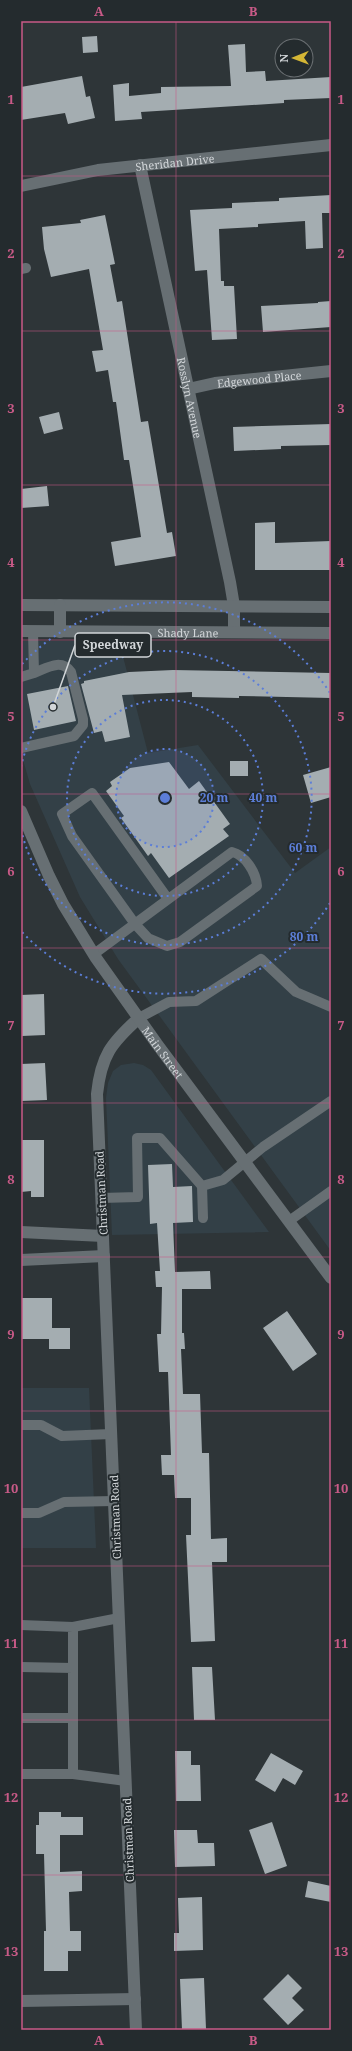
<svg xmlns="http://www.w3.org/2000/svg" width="352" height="2051" viewBox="0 0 352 2051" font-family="'Noto Serif',serif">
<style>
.built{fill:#334047}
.building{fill:#a4adb1}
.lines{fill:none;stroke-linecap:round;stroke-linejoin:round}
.lane{stroke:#676f73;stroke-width:10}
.street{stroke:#676f73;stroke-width:12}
.secondary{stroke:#676f73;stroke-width:12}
.grid{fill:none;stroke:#c85a87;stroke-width:1;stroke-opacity:0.55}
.ring{fill:none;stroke:#5c7ed8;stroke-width:2;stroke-dasharray:2 4}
.labels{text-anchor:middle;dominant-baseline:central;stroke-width:4;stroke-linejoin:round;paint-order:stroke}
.street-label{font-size:11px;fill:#d2d6d9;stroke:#242b2e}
.centre{fill:#5c7ed8;stroke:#242b2e;stroke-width:2}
.ring-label{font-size:12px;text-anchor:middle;font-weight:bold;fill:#5c7ed8;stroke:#242b2e;stroke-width:4;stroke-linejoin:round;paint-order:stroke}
.leader{fill:none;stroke:#d2d6d9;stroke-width:1.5}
.callout-dot{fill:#d2d6d9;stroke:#242b2e;stroke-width:1.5}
.callout{fill:#242b2e;stroke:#d2d6d9;stroke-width:1.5}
.callout-label{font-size:12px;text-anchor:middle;font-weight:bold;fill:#d2d6d9}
.neatline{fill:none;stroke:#c85a87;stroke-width:1.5}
.grid-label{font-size:13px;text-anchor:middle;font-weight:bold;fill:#c85a87}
</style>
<rect width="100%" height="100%" fill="#2e3538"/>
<!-- built -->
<path class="built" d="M21,641h98l29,112 50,-8 97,128 36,-26v404l-213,-292 -38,-62 -50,-113 -9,-31z
M134,1063l9,2 8,5 118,162 -157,3 -6,-137 2,-15 5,-12 8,-6z
M21,1388h68l7,160h-75z"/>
<!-- building -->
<path class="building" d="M97,36l1,16 -15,1 -1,-16z
M245,44l1,28 19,-1 1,10 65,-4v21l-47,2v3l-143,9 1,7 -27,2 -2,-36 16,-2v13l32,-3v-6l70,-1 -3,-41z
M82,76l4,21 4,-1 5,22 -27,6 -3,-11 -44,7v-33z
M331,195v18h-9l1,35 -17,1 -1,-28 -47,3v3l-39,2 2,52h3v5h10l3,53 -25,1 -5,-70 -12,1 -5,-61 42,-2v-5l47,-2v-3z
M105,215l10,49 -5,1 7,37 5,-1 19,121 7,-1 19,112 5,-1 4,24 -61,10 -4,-24 30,-5 -12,-77h-5l-8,-58h-3l-5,-32 -12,2 -4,-21 11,-1 -14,-81 -38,8 -7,-28 -2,-22 39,-4 -1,-3z
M331,301v26l-68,5 -2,-26 57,-3v-1z
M59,412l4,17 -19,5 -5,-17z
M331,424v21l-50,1v3l-47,2 -1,-24z
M47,486l2,20 -28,2v-19z
M275,522v21l56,-2v29h-76v-47z
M173,670l158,3v25l-92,-2v2l-47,-1v-5l-70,3 8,42 -25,5 -3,-11 -8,2 -13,-49 3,-1v-2l45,-9z
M68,686l8,35 -42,9 -7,-36z
M230,761h18v15h-18z
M169,762l20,27 10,-8 31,43 -7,5 6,7 -60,42 -18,-25 -3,3 -27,-38 3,-2 -18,-25 6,-5 -2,-4 20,-14z
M331,767v30l-20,6 -8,-28z
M44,994l1,41 -23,1 -1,-41z
M45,1063l2,37 -26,1v-37z
M21,1140h23v57h-13v-6l-10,1z
M172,1164l1,23 19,-1 1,36 -20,1 2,49 35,-1 1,18h-29v44h2l1,16h-4l2,45h17l2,59h7l2,86 16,-1v24h-15l3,79 -24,1 -5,-107h5v-37h-16l-1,-23h-12l-1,-20h10l-3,-83h-9l-2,-38h4l1,-47h-6l-1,-16h5l-3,-48 -7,1 -2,-59z
M21,1298h31v30h18v21h-21v-10h-28z
M287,1311l30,43 -24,17 -30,-43z
M192,1667h20l3,53h-21z
M175,1751h16v14h9l1,36h-25z
M271,1753l32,18 -8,14 -12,-7 -8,14 -20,-12z
M39,1812h22v5h22v18h-23v37l22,-1v20l-13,1 1,39h11v20h-13v20h-24v-40h2l-2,-77h-8v-29h3z
M272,1822l15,44 -22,8 -16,-44z
M174,1830h23l1,13h16l1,23 -40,1z
M308,1881l23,5v16l-26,-5z
M202,1897l1,53 -29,1v-18h5l-1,-35z
M288,1974l14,14 -10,10 12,12 -16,15 -25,-26z
M204,1978l2,51 -24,1 -2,-51z"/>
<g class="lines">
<!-- lane -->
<path class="lane" d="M21,269l5,-1
M21,677l13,-4 -1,-42
M21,748l53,-12 9,-11v-6l-12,-47c-10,-14 -24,-4 -37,1
M94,954l138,-102c13,3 24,20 25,34l-77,56 -13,4 -19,-8 -13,-14 -63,-88 -10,-22 30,-21 76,106
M139,1018l30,-16 27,-1 65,-42 35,33 35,15
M202,1186l21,-6 40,-33 68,-46
M101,1198l37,-1 -1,-59h23l42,48 1,32
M289,1221l42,-30
M21,1425h20l21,11 49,-2
M21,1513h18l25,-11 50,-1
M119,1618l-46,9v147l53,7
M21,1625l52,2
M21,1667l52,1
M21,1718h52
M21,1774h52"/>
<!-- street -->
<g class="street">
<path id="s1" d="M140,165l90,417 4,24v26"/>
<path id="s2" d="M21,186l77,-16 233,-25"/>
<path id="s3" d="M188,389l27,-6 116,-12"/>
<path d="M21,1232l82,4"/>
<path d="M21,1260l83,-4"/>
<path d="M21,2001l114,-2"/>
<path d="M136,2030l-39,-936c4,-38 14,-51 42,-76"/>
</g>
<!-- secondary -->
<g class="secondary">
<path d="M21,605l310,2"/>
<path id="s4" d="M21,631l310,2"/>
<path d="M60,632v-27"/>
<path id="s5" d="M21,811l28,65 14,28 33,54 61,86 174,234"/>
</g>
</g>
<!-- grid -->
<path class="grid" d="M176,21v2009M21,176h310M21,331h310M21,485h310M21,640h310M21,794h310M21,948h310M21,1103h310M21,1257h310M21,1411h310M21,1566h310M21,1720h310M21,1875h310"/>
<!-- distance rings -->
<circle cx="165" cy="798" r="49" fill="#5c7ed8" fill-opacity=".12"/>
<g class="ring">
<circle cx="165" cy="798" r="49"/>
<circle cx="165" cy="798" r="98"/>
<path d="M21 767A147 147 0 1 1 21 829"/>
<path d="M330 903A196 196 0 0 1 22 932M22 664A196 196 0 0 1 330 693"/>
</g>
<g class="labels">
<!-- street labels -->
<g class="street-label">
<text stroke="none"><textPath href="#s2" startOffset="156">Sheridan Drive</textPath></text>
<text stroke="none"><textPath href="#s3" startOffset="72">Edgewood Place</textPath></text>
<text stroke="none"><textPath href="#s1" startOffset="238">Rosslyn Avenue</textPath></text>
<text stroke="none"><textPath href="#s4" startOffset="167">Shady Lane</textPath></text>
<text stroke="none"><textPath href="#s5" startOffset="281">Main Street</textPath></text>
<text transform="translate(101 1193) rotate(-93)">Christman Road</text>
<text transform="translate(115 1517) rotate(-92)">Christman Road</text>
<text transform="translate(128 1840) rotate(-92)">Christman Road</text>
</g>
</g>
<circle cx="165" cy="798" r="6" class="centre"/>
<g class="ring-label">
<text x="214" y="802">20 m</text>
<text x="263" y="802">40 m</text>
<text x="303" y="852">60 m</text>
<text x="304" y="941">80 m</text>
</g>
<!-- callouts -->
<path class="leader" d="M53 707L75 645"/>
<circle class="callout-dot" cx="53" cy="707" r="4"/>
<rect class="callout" x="75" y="633" width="76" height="24" rx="4"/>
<g class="callout-label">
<text x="113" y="649">Speedway</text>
</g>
<!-- border -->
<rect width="352" height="2051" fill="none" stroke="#242b2e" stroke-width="44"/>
<!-- north arrow -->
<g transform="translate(294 58) rotate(269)"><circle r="19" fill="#242b2e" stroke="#6a6f72"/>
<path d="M0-3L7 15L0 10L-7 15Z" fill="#d4b635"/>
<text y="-6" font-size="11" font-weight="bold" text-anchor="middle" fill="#d2d6d9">N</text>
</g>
<rect x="22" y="22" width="308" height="2007" class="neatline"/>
<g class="grid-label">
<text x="99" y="16">A</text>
<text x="253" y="16">B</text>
<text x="11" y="104">1</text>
<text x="341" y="104">1</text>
<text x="11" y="258">2</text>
<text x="341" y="258">2</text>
<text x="11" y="413">3</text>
<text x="341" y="413">3</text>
<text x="11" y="567">4</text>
<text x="341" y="567">4</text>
<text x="11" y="721">5</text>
<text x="341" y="721">5</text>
<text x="11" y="876">6</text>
<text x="341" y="876">6</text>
<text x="11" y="1030">7</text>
<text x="341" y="1030">7</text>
<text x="11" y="1184">8</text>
<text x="341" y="1184">8</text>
<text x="11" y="1339">9</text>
<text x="341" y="1339">9</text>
<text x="11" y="1493">10</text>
<text x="341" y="1493">10</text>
<text x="11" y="1648">11</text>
<text x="341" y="1648">11</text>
<text x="11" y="1802">12</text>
<text x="341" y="1802">12</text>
<text x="11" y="1956">13</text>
<text x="341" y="1956">13</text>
<text x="99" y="2045">A</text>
<text x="253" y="2045">B</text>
</g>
</svg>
